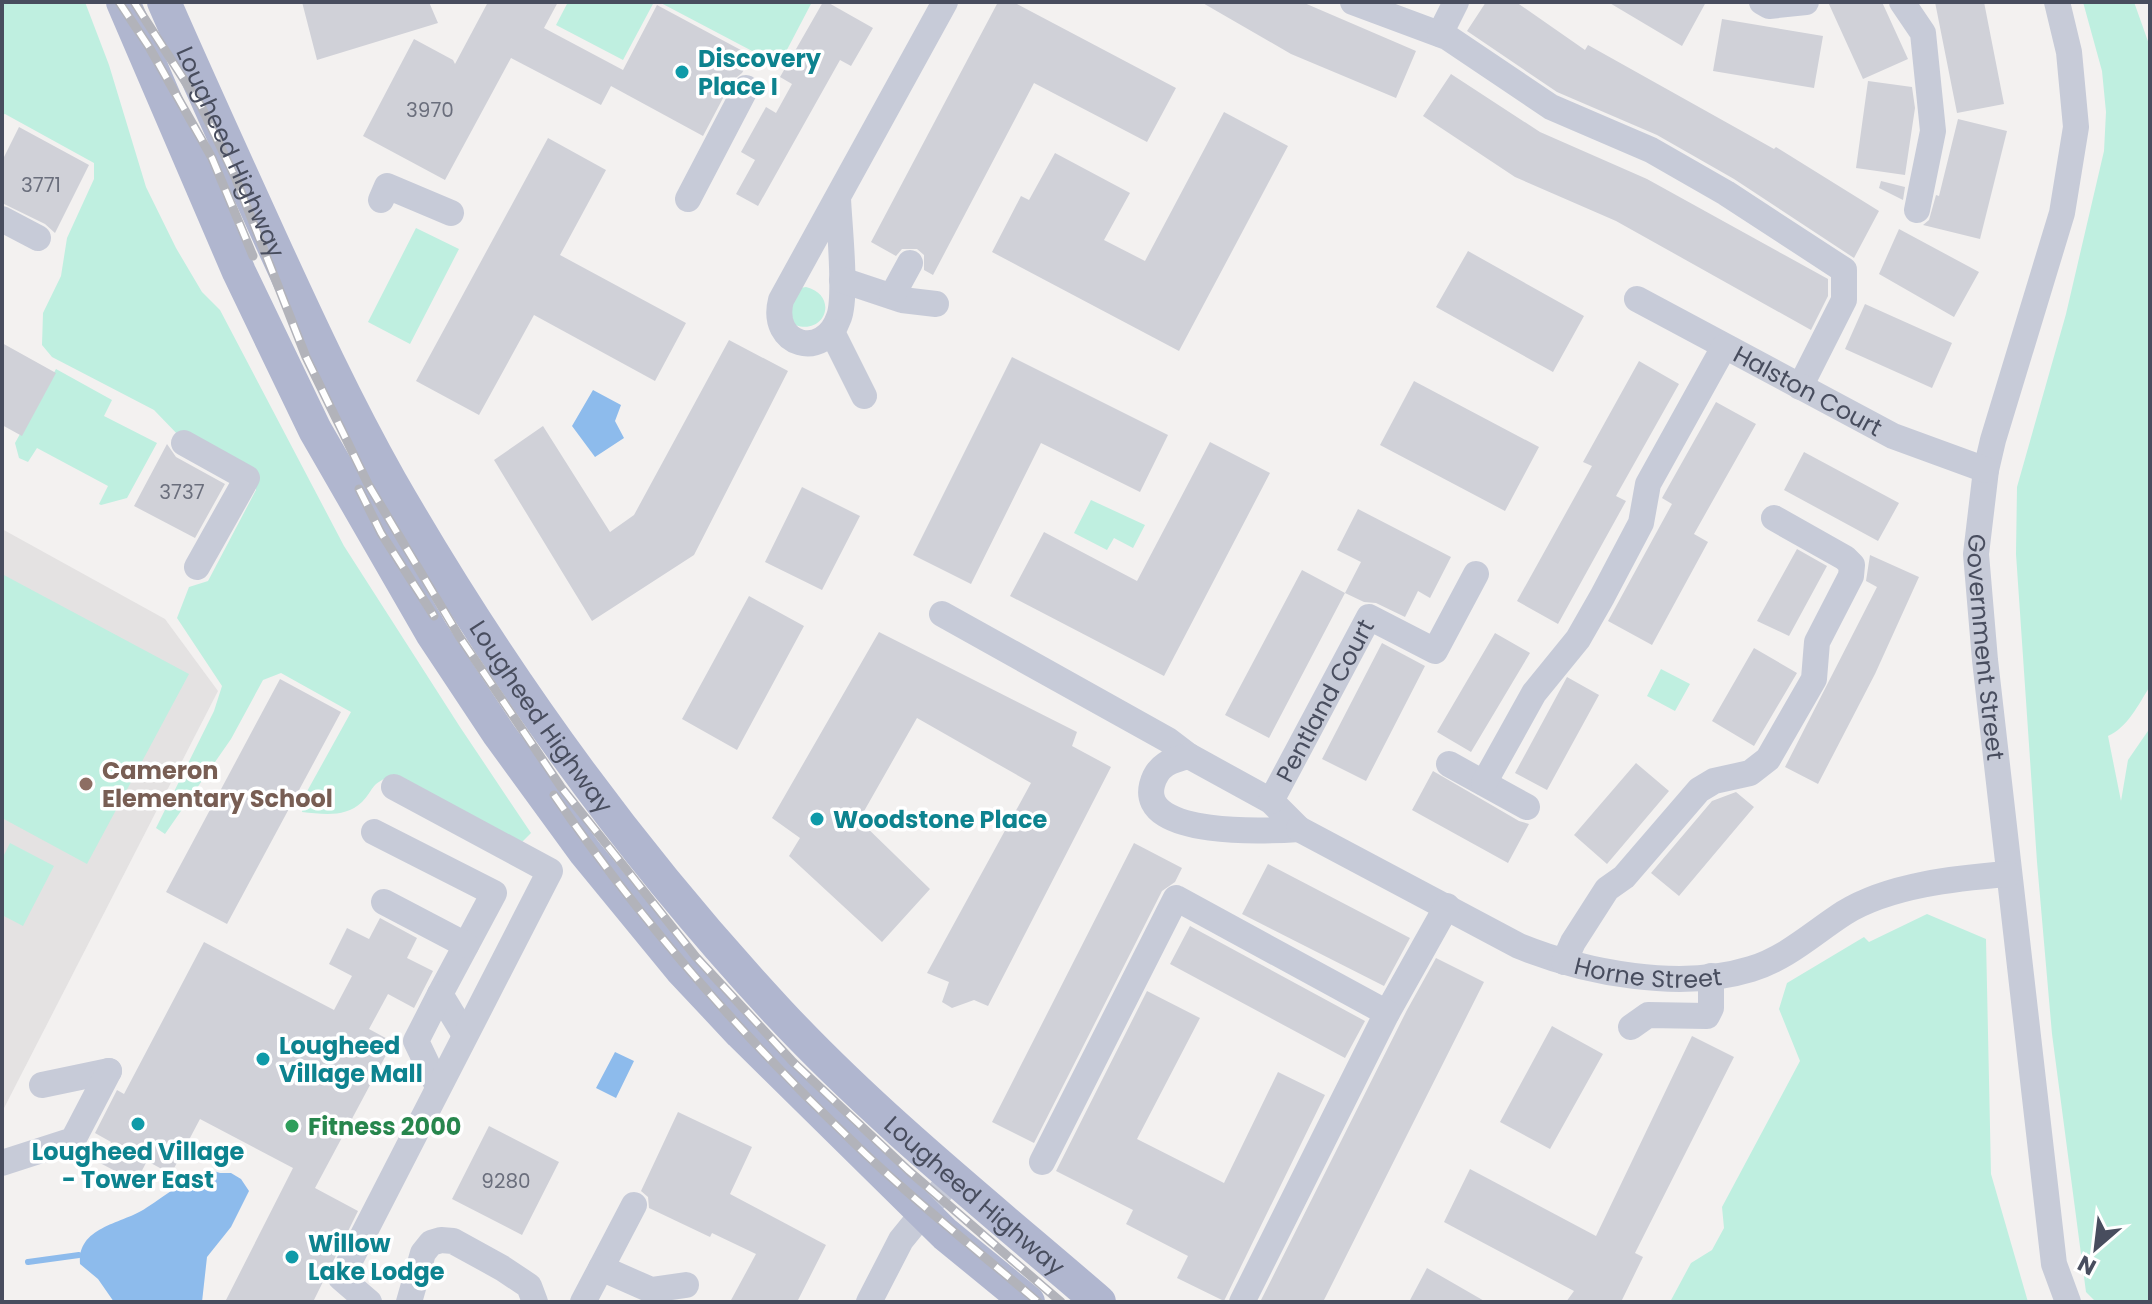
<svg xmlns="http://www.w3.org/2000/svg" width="2152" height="1304" viewBox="0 0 2152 1304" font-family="Poppins,sans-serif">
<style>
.education{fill:#e4e2e2}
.green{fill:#bfefe0}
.water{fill:#8dbbec}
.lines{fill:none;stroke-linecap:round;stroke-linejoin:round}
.stream{stroke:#8dbbec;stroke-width:6}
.building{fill:#d0d1d8}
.minor{stroke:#c7cbd8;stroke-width:26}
.major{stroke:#b0b6cf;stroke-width:34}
.rail-casing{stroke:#b2b3ba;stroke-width:9}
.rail{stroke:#fff;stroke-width:6;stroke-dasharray:18;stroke-linecap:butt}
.culture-dot{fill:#0f9aa8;stroke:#fff;stroke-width:3}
.education-dot{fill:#8d6e63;stroke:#fff;stroke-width:3}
.leisure-dot{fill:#2e9e5b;stroke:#fff;stroke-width:3}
.labels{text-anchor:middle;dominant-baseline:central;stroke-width:7;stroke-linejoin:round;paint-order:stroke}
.number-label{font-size:20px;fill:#6a6e7c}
.culture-label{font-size:24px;font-weight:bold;fill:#0d838f;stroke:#fff;text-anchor:start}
.street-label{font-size:24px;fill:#484d5e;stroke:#fff}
.education-label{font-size:24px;font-weight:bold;fill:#785e54;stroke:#fff;text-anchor:start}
.leisure-label{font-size:24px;font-weight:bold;fill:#27864d;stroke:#fff;text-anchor:start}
</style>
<rect width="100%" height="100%" fill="#f3f1f0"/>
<!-- education -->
<path class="education" d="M2,529l163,90 53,72 -216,421z"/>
<!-- green -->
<path class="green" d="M2,2h83l24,63 37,122 30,61 26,44 18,18 124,236 116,181 71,106 -10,10 -132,-66c-19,7 -15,13 -27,25 -17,16 -39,12 -60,10l3,-17 46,-83 -70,-39 -18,7 -32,59 -66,95 -9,-6 58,-117 8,-25 -45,-68 12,-31 19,-6 48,-91 -2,-10 -72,-41 -28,-29 -102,-53 -10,-12 1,-32 18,-37 6,-38 27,-59v-16l-89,-49 -3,1z
M568,2h86l-31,58 -67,-35z
M659,2h153l-33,63z
M2083,2h51l16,45v639c-11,18 -23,42 -42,50l13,65 7,-41 22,-32v574h-54l-10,-10 -34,-258 -15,-172 -21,-308 1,-67 49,-173 38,-163 2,-39 -4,-41z
M416,228l43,21 -49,95 -42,-22z
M806,287c33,8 20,49 -11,38l-9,-23 14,-14z
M56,369l56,31 -8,16 53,27 -30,55 -26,7 -2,-1 9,-18 -71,-38 -9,14 -9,-4 -4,-15z
M1091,500l54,25 -12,23 -19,-10 -7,12 -33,-17z
M2,574l187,100 -102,190 -85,-46z
M1661,669l29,15 -15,27 -28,-15z
M10,843l44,23 -31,60 -21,-11v-56z
M1927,914l59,25 5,235 37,128h-358l21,-39 21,-13 12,-22 -2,-21 78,-146 -21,-52 8,-26 77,-46 5,5z"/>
<!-- water -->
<path class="water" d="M593,390l28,15 -6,16 9,17 -29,19 -23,-31z
M615,1052l19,9 -18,37 -20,-10z
M211,1170l9,3h11l10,6 8,12 -18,36 -24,30 -5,45h-88l-16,-23 -18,-15c-3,-38 43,-40 66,-56 22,-14 40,-30 65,-38z"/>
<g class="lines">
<!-- stream -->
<path class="stream" d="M28,1262l51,-7"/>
</g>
<!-- building -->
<path class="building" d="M302,2h127l9,21 -121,37z
M488,2h70l-14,26 79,42 34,-65 95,51 -10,17 -10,8 -29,55 -92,-50 -10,19 -90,-47 -66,122 -82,-44 51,-97 39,21 2,4z
M823,2h4l46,26 -22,38 -11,-6 -82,146 -22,-12 19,-34 -14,-8 25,-45 10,6 16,-29 -12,-7z
M998,2h15l163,86 -29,54 -113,-59 -101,192 -9,-5v-15l-7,-6h-15l-6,7 -25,-14z
M1201,2h101l114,49 -20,47 -105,-44z
M1486,2h30l69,48 3,-5 186,104 2,-2 103,64 -25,47 -120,-79 -77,-44 -100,-43 -90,-61z
M1608,2h98l-24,44z
M1828,2h54l26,57 -45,20z
M1935,2h49l20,102 -47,9z
M1722,19l101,17 -9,52 -101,-17z
M1451,74l89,58 107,47 181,100v17l-17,34 -195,-109 -101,-44 -92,-61z
M1868,81l44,6 3,21 -10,67 -49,-7z
M1224,112l64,34 -109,205 -187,-99 29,-56 8,4 26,-47 75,40 -26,47 41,21z
M1958,119l49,12 -27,108 -57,-14 6,-5 7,-25 3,1z
M19,127l70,38 -34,68 -10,-9 -43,-21v-42z
M548,138l58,32 -46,85 126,68 -31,58 -121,-66 -55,100 -63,-34z
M1881,181l24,6 -2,13 -24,-12z
M1899,229l80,43 -25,45 -75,-43z
M1468,251l116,65 -31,56 -117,-65z
M1865,304l87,39 -20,45 -87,-39z
M729,340l59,31 -94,184 -102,66 -98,-161 49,-34 67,106 24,-17z
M2,343l54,30 -34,63 -20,-11z
M1012,357l156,78 -28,57 -99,-49 -70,141 -58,-29z
M1639,361l40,23 -63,112 10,5 -68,123 -41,-23 75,-135 -9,-4z
M1414,381l125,66 -34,64 -125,-66z
M1716,402l40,22 -62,110 14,8 -56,103 -44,-24 64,-117 -10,-6z
M1210,442l60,31 -106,203 -154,-80 34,-64 93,49z
M167,444l9,13 49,27 -30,54 -61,-32z
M1804,452l95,51 -21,38 -94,-51z
M802,487l58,29 -38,74 -57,-28z
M1358,509l93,48 -21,41 -12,-7 -13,26 -29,-14 -12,-1 -19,-9 16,-31 -24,-12z
M1797,549l30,17 -38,70 -32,-15z
M1870,555l49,22 -44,97 -57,110 -33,-17 92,-180 -11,-6z
M1302,570l43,23 -76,145 -44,-23z
M749,596l55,30 -67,124 -55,-31z
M879,632l198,100 -5,14 39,21 -123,239 -14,-6 -22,8 -10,-6 7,-20 -22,-9 104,-190 -114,-65 -58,102 71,69 -48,53 -93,-86 11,-18 -28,-20z
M1495,633l35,20 -59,99 -34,-20z
M1382,643l43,23 -59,115 -44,-22z
M1754,648l43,25 -43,73 -42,-25z
M1567,677l32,18 -52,95 -32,-17z
M280,679l61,33 -114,212 -61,-32z
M1636,763l33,28 -62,73 -33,-29z
M1433,771l86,50 10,3 -21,39 -96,-53z
M1736,792l18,15 -75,89 -28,-23 61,-72z
M1134,843l48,25 -7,14 -13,9 -128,252 -42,-21z
M1268,864l142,74 -26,48 -142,-72z
M380,918l37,20 -10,20 26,13 -19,37 -26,-14 -19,35 24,13 -78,146 43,23 -45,91h-88l68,-134 -93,-49 -29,55 -24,-13 -11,21 -36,-19 11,-21 -16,-9 22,-43 7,4 80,-152 130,68 18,-34 -23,-12 18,-36 22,11z
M1190,926l175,95 -20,37 -175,-94z
M1436,958l48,24 -161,320h-63l147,-292z
M1147,991l53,27 -63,121 87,44 54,-111 47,23 -101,206 -47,-23 11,-22 -62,-32 7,-14 -77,-39z
M1552,1026l51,28 -53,95 -50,-27z
M1692,1036l42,21 -99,196 8,4 -22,45h-55l8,-11 -130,-69 26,-53 126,67z
M678,1112l74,35 -22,47 96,51 -29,57h-67l26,-48 -44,-21 -2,4 -61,-29 -1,-11 -7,-6z
M489,1126l70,36 -37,73 -70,-36z
M1427,1268l59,34h-77z"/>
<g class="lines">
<!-- minor -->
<g class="minor">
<path d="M1353,2l94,35 104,70 100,43 75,43 118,77v30l-44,87"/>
<path d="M1762,2l7,4 37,-4"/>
<path d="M1902,2l21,31 10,98 -16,79"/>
<path id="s1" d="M2057,2l12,50 7,75 -14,86 -69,227 -7,30 -10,84 9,106 69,604 14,38"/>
<path d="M1440,34l16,-32"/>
<path d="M838,198c1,26 9,97 1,119 -15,44 -70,29 -58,-17l164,-298"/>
<path d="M688,199l58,-111"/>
<path d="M381,200l6,-14 64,27"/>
<path d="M2,219l36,19"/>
<path d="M842,280l60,20 34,4"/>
<path d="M892,296l18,-33"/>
<path id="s2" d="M1637,299l256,137 93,34"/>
<path d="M832,332l32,64"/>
<path d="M184,443l63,35 -50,89"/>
<path d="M942,614l226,126 21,16"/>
<path d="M1189,756l82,45 28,28c-29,2 -160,9 -147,-44 5,-20 19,-25 37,-29z"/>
<path d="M1449,764l78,43"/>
<path d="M1484,783l50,-90 44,-54 24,-42 39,-74 7,-39 76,-137"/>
<path id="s3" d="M1271,801l98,-184 66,34 41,-77"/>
<path id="s4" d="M1299,829l220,117c67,27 161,45 232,23 36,-11 62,-36 93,-56 45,-28 113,-35 164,-39"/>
<path d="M374,832l120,61 -54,101 25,41"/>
<path d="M384,902l82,43"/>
<path d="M1564,962l9,-20 34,-53 17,-12 75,-87 15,-9 36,-8 18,-14 46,-80 3,-37 34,-66 1,-11 -7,-7 -71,-40"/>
<path d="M1387,1013l60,-107"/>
<path d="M1631,1027l17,-12 59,1 4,-8v-32"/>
<path d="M42,1085l67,-14"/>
<path d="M438,1087l-22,-46 24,-47"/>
<path d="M1042,1162l134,-264 211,115 -145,289"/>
<path d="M2,1163l71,-23 36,-69"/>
<path d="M601,1268l33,-63"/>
<path d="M369,1302l-28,-24 209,-407 -156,-84"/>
<path d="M409,1302l14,-49 8,-10 10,-3 12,1 49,27 27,18 6,16"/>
<path d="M583,1302l18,-34 50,22 35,-5"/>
<path d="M869,1302l32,-62 52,-64"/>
</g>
<!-- major -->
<g class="major">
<path d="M123,2l116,270 76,158 117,203 67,101 86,118 96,117 60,64 204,201 83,68"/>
<path id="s5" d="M164,2c35,80 71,159 107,238 37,81 75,163 119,241 110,192 238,370 389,532 98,105 211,195 320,289"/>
</g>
<defs>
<path id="rail" d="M119,2l30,45 63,111 41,98
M134,2l67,104 35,73 70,178 62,127 91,152 102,151 135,170 97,105 116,109 152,131
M359,489l22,44 53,83
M554,795c86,125 187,240 296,344 59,58 125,109 188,163"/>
</defs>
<!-- rail casing -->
<use href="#rail" class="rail-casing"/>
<!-- rail -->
<use href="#rail" class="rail"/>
</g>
<!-- markers -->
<g class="culture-dot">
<circle cx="682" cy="72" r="8"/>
<circle cx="817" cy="819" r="8"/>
<circle cx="263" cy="1059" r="8"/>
<circle cx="138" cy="1124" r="8"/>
<circle cx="292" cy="1257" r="8"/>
</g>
<circle class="education-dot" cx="86" cy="784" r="8"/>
<circle class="leisure-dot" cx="292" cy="1126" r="8"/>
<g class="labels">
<!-- number labels -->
<g class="number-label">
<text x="430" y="110">3970</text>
<text x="41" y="185">3771</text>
<text x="182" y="492">3737</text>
<text x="506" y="1181">9280</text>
</g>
<!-- culture labels -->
<g class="culture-label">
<text x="698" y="58">Discovery<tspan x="698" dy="28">Place I</tspan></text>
<text x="833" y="819">Woodstone Place</text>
<text x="279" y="1045">Lougheed<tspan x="279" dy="28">Village Mall</tspan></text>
<text x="138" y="1151" text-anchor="middle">Lougheed Village<tspan x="138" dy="28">- Tower East</tspan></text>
<text x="308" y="1243">Willow<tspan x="308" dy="28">Lake Lodge</tspan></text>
</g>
<!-- street labels -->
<g class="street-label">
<text stroke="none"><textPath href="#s5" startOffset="164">Lougheed Highway</textPath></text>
<text stroke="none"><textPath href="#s2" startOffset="194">Halston Court</textPath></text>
<text stroke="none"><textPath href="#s1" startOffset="660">Government Street</textPath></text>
<text stroke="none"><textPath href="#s3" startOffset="114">Pentland Court</textPath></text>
<text stroke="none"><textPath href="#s5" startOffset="810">Lougheed Highway</textPath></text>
<text stroke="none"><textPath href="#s4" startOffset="382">Horne Street</textPath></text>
<text stroke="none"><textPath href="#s5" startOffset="1458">Lougheed Highway</textPath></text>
</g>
<!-- education labels -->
<g class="education-label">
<text x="102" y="770">Cameron<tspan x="102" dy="28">Elementary School</tspan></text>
</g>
<!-- leisure labels -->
<g class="leisure-label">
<text x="308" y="1126">Fitness 2000</text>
</g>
</g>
<!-- border -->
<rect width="2152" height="1304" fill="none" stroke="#484d5e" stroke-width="8"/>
<!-- north arrow -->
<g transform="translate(2096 1248) rotate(208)" stroke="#ffffff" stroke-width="6" paint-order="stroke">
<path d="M0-6L14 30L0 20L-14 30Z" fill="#484d5e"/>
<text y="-12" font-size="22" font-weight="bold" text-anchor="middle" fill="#484d5e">N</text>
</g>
</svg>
